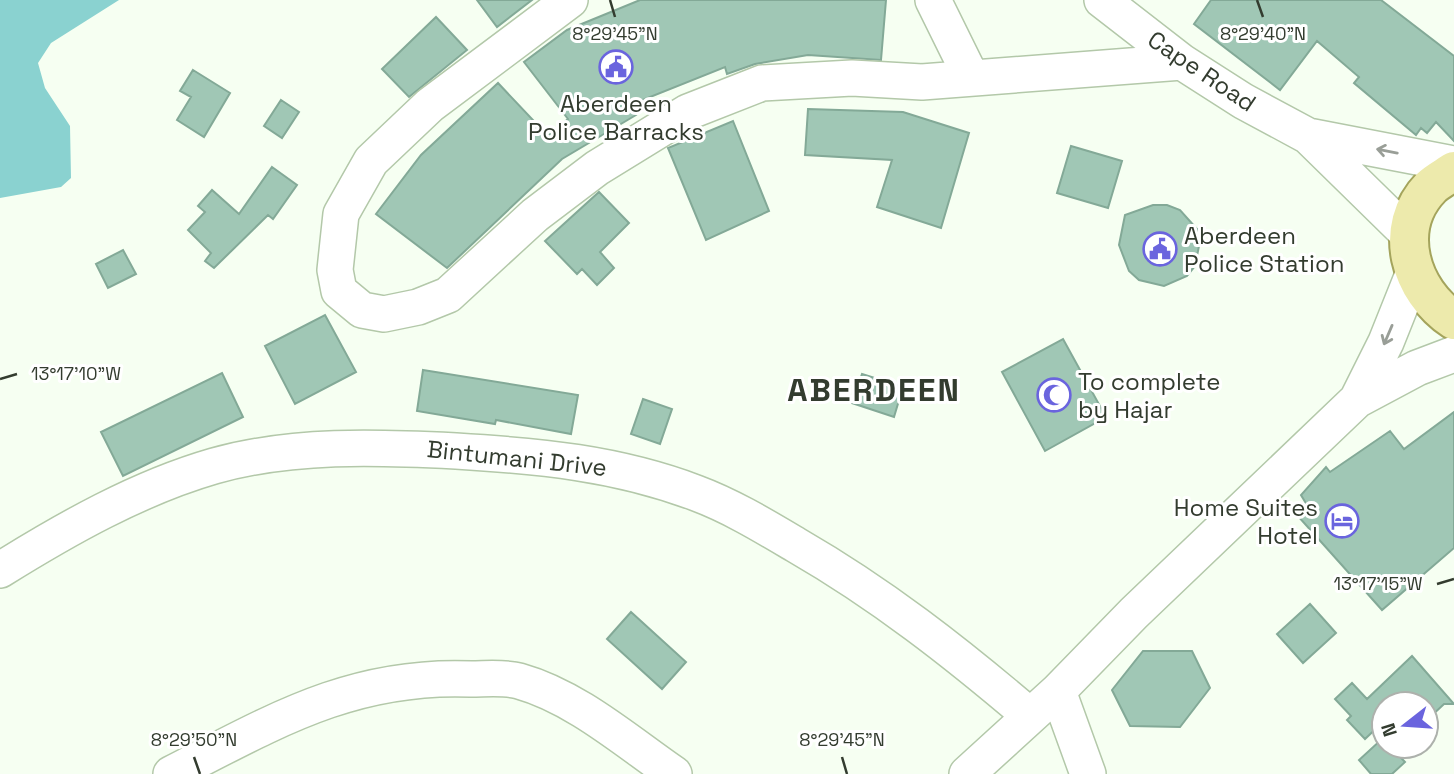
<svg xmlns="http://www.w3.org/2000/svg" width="1454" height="774" viewBox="0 0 1454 774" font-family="'Space Grotesk',sans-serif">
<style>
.water{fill:#8ad2d0}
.building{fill:#a0c7b5;stroke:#83a997;stroke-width:2}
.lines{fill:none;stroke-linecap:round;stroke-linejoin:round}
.minor-casing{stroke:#b3c8a9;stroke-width:38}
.major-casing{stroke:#a4a45c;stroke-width:42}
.minor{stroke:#fff;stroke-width:35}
.major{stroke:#edeaac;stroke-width:38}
.oneway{stroke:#999e97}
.ticks{fill:none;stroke:#333c2f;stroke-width:2.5}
.labels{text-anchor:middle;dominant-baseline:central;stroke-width:6;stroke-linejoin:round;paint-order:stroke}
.street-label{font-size:24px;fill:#333c2f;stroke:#fff}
.poi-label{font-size:24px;fill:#333c2f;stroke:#fff;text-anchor:start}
.district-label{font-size:32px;font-weight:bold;letter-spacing:2px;fill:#333c2f;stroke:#fff}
.ticks-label{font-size:18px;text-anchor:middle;fill:#333c2f;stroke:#fff;stroke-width:6;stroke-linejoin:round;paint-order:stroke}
</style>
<rect width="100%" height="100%" fill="#f6fff2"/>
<!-- water -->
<path class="water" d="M0,0h119l-68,43 -13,20 7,25 25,38 1,52 -10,9 -61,11z"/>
<!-- building -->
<path class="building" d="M477,0h55l-35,27z
M640,0h246l-5,60 -73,-5 -53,9 -28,10 -2,-7 -95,38 6,10 -74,44 -115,109 -71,-54 45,-59 77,-72 50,53 20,-17 -44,-57 43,-32z
M1211,0h170l73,56v85l-18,-19 -9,11 -6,-5 -5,7 -62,-52 5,-6 -42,-36 -37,49 -86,-66z
M436,17l31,33 -58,47 -27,-28z
M193,70l37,23 -26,44 -27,-17 14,-23 -11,-6z
M281,100l18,12 -17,26 -18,-12z
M808,109l95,3 66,21 -28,95 -64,-21 15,-47 -87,-5z
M733,121l36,90 -63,29 -38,-92z
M1071,146l51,15 -14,47 -51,-15z
M272,167l25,18 -24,34 -5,-4 -54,53 -9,-7 6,-8 -23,-23 17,-18 -7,-6 14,-16 27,24z
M599,192l30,31 -29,29 14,16 -17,17 -15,-16 -5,5 -32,-33z
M1153,205h14l13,5 17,19 3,12 -5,25 -8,10 -23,10 -25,-6 -10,-9 -10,-26 6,-30z
M123,250l13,24 -28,14 -12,-24z
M325,315l31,57 -61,32 -30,-58z
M1063,339l43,78 -61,34 -43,-79z
M423,370l155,25 -7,39 -75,-14 -1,4 -78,-13z
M222,373l21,44 -120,59 -22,-44z
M862,374l41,13 -9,30 -42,-14z
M643,399l29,10 -12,35 -29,-10z
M1454,412v136l-72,62 -85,-95 10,-10 -6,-10 25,-28 4,5 60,-41 14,18z
M1310,604l26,29 -33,30 -26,-29z
M631,612l55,50 -24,27 -55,-50z
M1143,651h49l18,37 -30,39 -50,-1 -18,-36z
M1412,656l42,48h-10l-18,17v-17h-42v17l-19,18 -18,-19 4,-4 -16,-17 17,-16 15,16z
M1383,738l1,8h6l15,16 -13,12h-21l-12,-14z"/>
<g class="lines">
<defs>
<path id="minor" d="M570,0l-140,105 -59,56 -30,53 -6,56 4,21 23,19 22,4 34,-7 30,-12 87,-80 62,-47 91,-56 74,-29 90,-5 70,4 260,-20
M933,0l38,77
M1102,0l80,62 61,39 65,35 101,99
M1308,136l146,28
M1357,400l29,-58 28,-70
M0,570c66,-41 138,-82 214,-104 78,-22 163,-19 242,-15 83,5 161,12 240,42 35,13 68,33 100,52 85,49 159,107 233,170
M1058,691l30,83
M171,774c102,-52 181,-100 300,-95 15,0 34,-2 48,2 57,16 107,60 155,93
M967,774l91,-83 76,-78 223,-213 60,-32 37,-14"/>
<path id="major" d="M1454,171c-7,5 -17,10 -23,16 -40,41 -21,104 23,133"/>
</defs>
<!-- minor casing -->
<use href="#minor" class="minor-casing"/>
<!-- major casing -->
<use href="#major" class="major-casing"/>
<!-- minor -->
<use href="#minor" class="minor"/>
<!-- major -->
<use href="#major" class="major"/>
</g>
<!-- one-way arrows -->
<defs><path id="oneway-shaft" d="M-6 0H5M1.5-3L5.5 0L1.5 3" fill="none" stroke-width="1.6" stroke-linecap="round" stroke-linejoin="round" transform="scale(1.75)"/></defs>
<g class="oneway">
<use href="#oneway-shaft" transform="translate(1387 151) rotate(-169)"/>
<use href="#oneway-shaft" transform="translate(1388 335) rotate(113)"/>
</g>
<!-- ticks -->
<path class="ticks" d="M610,0l5,17M1257,0l6,17M0,379l17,-5M1437,584l17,-5M194,757l6,17M842,757l5,17"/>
<!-- icons -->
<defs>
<symbol id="civic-ring" viewBox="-11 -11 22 22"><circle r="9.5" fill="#fff" stroke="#6a64de" stroke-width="1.5"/><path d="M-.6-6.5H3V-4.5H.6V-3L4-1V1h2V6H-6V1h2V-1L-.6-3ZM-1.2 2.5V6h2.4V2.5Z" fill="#6a64de"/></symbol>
<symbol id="mosque-ring" viewBox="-11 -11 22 22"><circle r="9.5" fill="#fff" stroke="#6a64de" stroke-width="1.5"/><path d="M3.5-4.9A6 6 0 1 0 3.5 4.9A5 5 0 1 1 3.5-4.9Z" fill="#6a64de"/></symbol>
<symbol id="hotel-ring" viewBox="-11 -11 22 22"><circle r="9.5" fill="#fff" stroke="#6a64de" stroke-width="1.5"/><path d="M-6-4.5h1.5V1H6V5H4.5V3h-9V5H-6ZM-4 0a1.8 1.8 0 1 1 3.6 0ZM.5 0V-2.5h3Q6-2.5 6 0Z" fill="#6a64de"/></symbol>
</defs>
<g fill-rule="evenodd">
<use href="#civic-ring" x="597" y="48" width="38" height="38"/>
<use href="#civic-ring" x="1141" y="230" width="38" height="38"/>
<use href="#mosque-ring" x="1035" y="376" width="38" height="38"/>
<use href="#hotel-ring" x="1323" y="502" width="38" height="38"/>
</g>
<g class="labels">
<!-- street labels -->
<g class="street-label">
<text transform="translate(1202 71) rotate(34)">Cape Road</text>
<text transform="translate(517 458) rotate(6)">Bintumani Drive</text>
</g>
<!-- poi labels -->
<g class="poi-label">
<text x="616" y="103" text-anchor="middle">Aberdeen<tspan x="616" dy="28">Police Barracks</tspan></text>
<text x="1184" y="235">Aberdeen<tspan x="1184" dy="28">Police Station</tspan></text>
<text x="1078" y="381">To complete<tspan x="1078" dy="28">by Hajar</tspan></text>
<text x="1318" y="507" text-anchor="end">Home Suites<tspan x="1318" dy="28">Hotel</tspan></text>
</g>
<!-- district labels -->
<g class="district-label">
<text x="874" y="390">ABERDEEN</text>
</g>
</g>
<g class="ticks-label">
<text x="615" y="40">8°29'45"N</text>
<text x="1263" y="40">8°29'40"N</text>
<text x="76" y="380">13°17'10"W</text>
<text x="1378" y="590">13°17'15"W</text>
<text x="194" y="746">8°29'50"N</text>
<text x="842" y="746">8°29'45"N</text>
</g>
<!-- north arrow -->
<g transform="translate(1405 725) rotate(253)"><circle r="33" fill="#ffffff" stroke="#adb1ac" stroke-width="2"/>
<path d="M0-5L12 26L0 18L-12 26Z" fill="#6a64de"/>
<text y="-10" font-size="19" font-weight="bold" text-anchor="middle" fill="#333c2f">N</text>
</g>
</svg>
